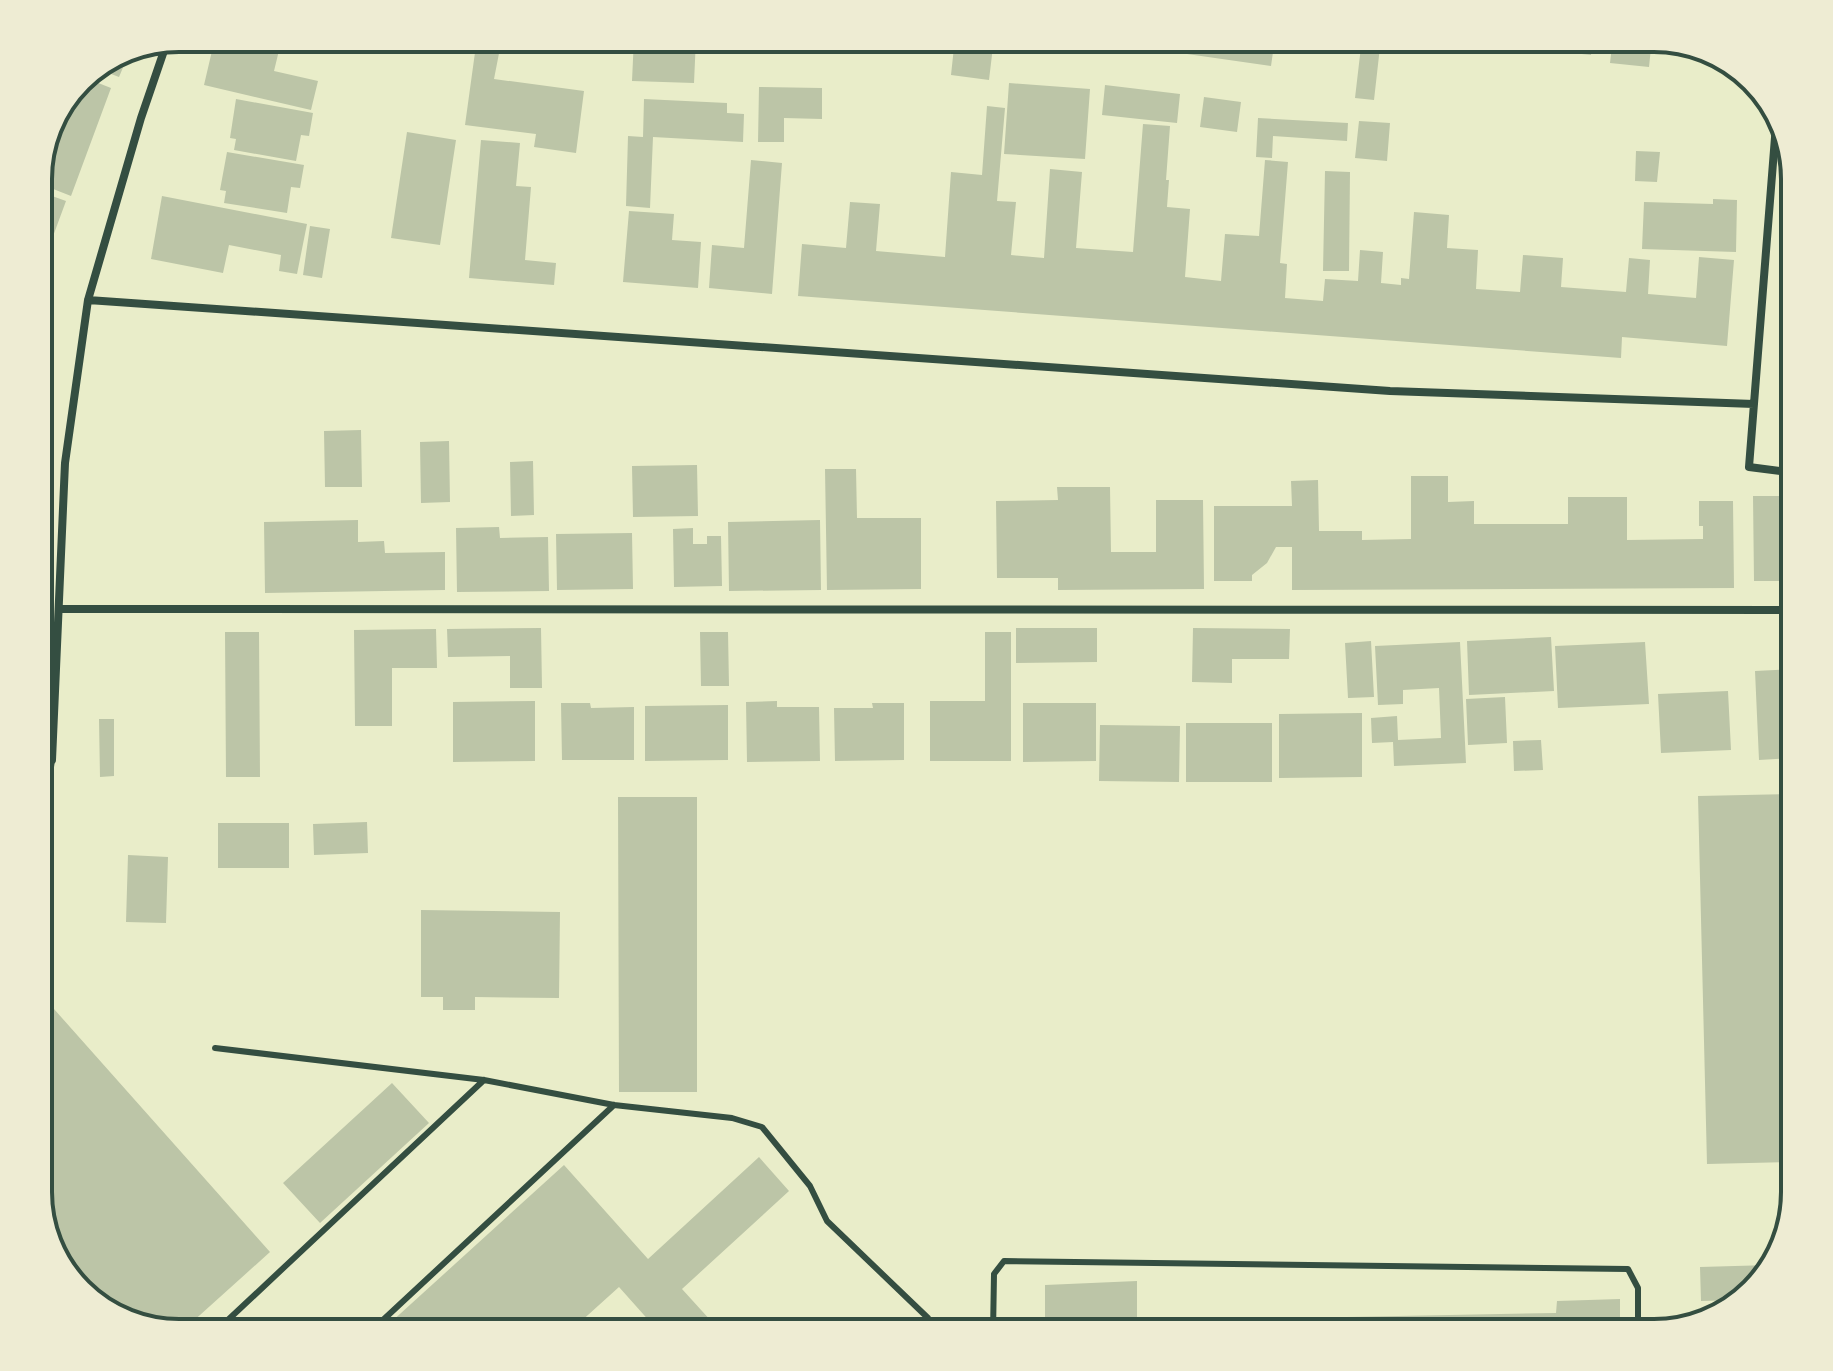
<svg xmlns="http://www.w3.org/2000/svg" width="1833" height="1371" viewBox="0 0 1833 1371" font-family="'Space Grotesk',sans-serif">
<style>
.building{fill:#bcc5a7}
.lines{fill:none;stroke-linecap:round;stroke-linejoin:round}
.service{stroke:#344e41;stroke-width:6}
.minor{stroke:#344e41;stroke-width:8}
.rim{fill:none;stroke:#344e41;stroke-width:4}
</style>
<rect width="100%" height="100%" fill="#e9edc9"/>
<!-- building -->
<path class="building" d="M215,38h67l-8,33 44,10 -7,29 -107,-25z
M477,38h25l-8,41 90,12 -8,62 -42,-6 2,-13 -71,-9z
M634,38h62l-2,45 -62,-2z
M955,38h39l-5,42 -38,-5z
M1189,38h86l-4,28 -84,-12z
M1362,38h19l-7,62 -19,-2z
M1556,38h37l-2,17 -37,-4z
M1613,38h39l-3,29 -39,-4z
M127,58l-8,19 -21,-8z
M83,77l28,11 -40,108 -33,-13v-14l14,-52z
M1009,83l81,6 -5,70 -81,-5z
M1105,85l75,9 -3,29 -75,-8z
M759,87l63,1v31l-38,-1v24h-26z
M1204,97l37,5 -4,30 -37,-5z
M236,99l77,14 -4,23 -8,-1 -5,26 -62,-11 2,-11 -6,-1z
M644,99l83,4v10l17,1 -1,28 -90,-5 -3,71 -24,-2 2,-70 15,1z
M987,106l18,2 -8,93 19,1 -5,53 33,3 6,-89 32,3 -6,76 57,4 10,-128 27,2 -4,54h3l-2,27 23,2 -5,68 36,4 4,-47 34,2 6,-76 23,2 -8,101 7,1 -2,34 38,3 2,-22 33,2 2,-31 23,2 -2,31 20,2v-7l8,1 5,-67 35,3 -2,33 31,2 -2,39 44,3 3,-37 40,3 -2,29 65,5 3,-34 21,2 -2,34 48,4 3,-41 35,3 -7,86 -105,-9 -1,21 -823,-62 4,-52 44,4 4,-46 30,2 -4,47 69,6 6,-85 31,3z
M1258,118l90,5 -1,18 -74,-5 -1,22 -16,-1z
M1359,121l31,2 -3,38 -32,-3z
M407,132l49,8 -16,105 -49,-7z
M481,140l39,3 -4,43 15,1 -6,73 31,3 -2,22 -85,-7z
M1636,151l24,1 -3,30 -22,-1z
M227,152l77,13 -4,23 -9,-1 -4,26 -63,-10 2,-12 -6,-1z
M751,160l31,3 -10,131 -63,-6 3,-43 32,3z
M1325,171l25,1 -1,99h-26z
M38,191l28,10 -14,38 -14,-5z
M162,196l145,28 -10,50 -18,-3 2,-16 -52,-10 -6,28 -72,-14z
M1713,199l24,1 -1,52 -94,-3 2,-47 69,2z
M629,211l45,3 -2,26 29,2 -3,46 -75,-6z
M310,226l20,3 -8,49 -19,-3z
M361,430l1,57h-37l-1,-56z
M449,441l1,61 -29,1 -1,-61z
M533,461l1,54 -23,1 -1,-54z
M697,465l1,51 -65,1 -1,-51z
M825,469h31l1,49h64v71l-94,1z
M1411,476h37v26l26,-1v23h94v-27h59v43l76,-1v-13h-4v-25h34l1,87 -442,2v-43h-16l-9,16 -15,12v6h-38v-75h78l-1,-25 27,-1 1,51h43v9l49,-1z
M1057,487h53l1,65h45v-52h47l1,89 -146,1v-12h-61l-1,-77 62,-1z
M1753,496h42v85h-41z
M358,520v22l26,-1 1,12 60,-1v38l-180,3 -1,-71z
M820,520l1,70 -92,1 -1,-69z
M499,527l1,11 48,-1 1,54 -92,1 -1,-64z
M693,528v16h14v-8h14l1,50 -48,1 -1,-58z
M632,533l1,56 -76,1 -1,-56z
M541,628l1,60h-32v-32l-62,1 -1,-28z
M1016,628h81v34l-81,1z
M1193,628l97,1 -1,30h-57v24l-40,-1z
M436,629l1,39h-45v58h-37l-1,-96z
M225,632h34l1,145h-34z
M700,632h28l1,54h-28z
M985,632h26v129h-81v-60h55z
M1551,637l3,54 -85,4 -2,-54z
M1371,641l3,56 -26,1 -3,-55z
M1460,642l6,121 -72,3 -1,-24 -21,1 -1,-25 26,-2 1,24 43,-2 -2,-50 -36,2v14l-25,1 -3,-59z
M1645,642l4,62 -91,4 -3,-62z
M1795,669v89l-36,2 -4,-89z
M1728,691l3,59 -70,3 -3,-59z
M1505,697l2,46 -39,2 -2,-46z
M535,701v60l-82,1v-60z
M777,701v6h42l1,54 -73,1 -1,-60z
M561,703h29l1,5 43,-1v53h-72z
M872,703h32v57l-69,1 -1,-53h39z
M1023,703h73v58l-73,1z
M728,705v55l-83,1v-55z
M1362,713v64l-83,1v-64z
M99,719h15v57l-14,1z
M1186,723h86v59h-86z
M1100,725l80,1 -1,56 -80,-1z
M1541,740l2,30 -29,1 -1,-30z
M1795,794v368l-88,2 -9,-368z
M618,797h79v295h-78z
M367,822l1,31 -54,2 -1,-31z
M218,823h71v45h-71z
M128,855l40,2 -2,66 -40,-1z
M421,910l139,2 -1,86 -84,-1v13h-32v-13h-22z
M38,991l232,261 -90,81 -87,-29 -40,-49 -15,-54z
M392,1083l37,40 -109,100 -37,-40z
M759,1157l30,34 -107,98 40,44h-62l-41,-46 -51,46h-189l185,-168 84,94z
M1770,1265l-4,13 -27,22 -38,1 -1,-34z
M1137,1281v40l419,-8 1,-12 63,-2v34h-575v-48z
M897,1320l11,13h-25z"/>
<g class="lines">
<!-- service -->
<path class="service" d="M38,856l14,-96
M215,1048l269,32 130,25 118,13 30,9 48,59 17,35 101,97 9,15
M214,1333l270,-253
M369,1333l245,-228
M993,1333l1,-59 10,-13 624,8 10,19v45"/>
<!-- minor -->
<path class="minor" d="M1777,112l-28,355 46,6
M88,300l1302,91 364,13
M60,609l1735,1
M38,760h14l13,-297 23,-163 53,-182 26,-76"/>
</g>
<!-- crop -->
<path d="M0 0H1833V1371H0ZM179 52H1654A127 127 0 0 1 1781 179V1192A127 127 0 0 1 1654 1319H179A127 127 0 0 1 52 1192V179A127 127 0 0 1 179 52Z" fill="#eeecd3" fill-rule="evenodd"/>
<path class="rim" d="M179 52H1654A127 127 0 0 1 1781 179V1192A127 127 0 0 1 1654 1319H179A127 127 0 0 1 52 1192V179A127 127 0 0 1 179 52Z"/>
</svg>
